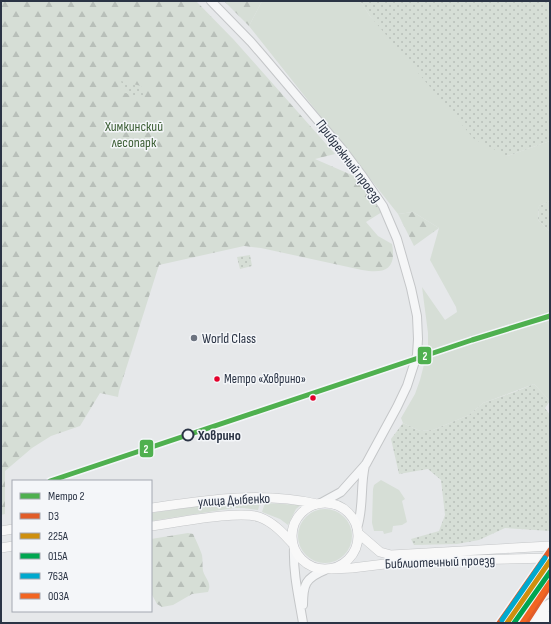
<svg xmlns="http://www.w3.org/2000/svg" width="551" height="624" viewBox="0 0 551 624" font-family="'Sofia Sans Condensed',sans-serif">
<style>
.green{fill:#d6ded6}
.forest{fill:url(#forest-firs)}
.park{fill:url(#park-dots)}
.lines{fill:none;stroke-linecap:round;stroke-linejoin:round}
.tertiary-casing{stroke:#c4c6c8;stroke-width:10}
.secondary-casing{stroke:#c4c6c8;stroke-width:10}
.primary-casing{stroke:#c2c5c8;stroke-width:12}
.tertiary{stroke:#f5f6f7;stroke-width:8}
.secondary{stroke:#f8f8f8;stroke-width:9}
.primary{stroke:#f8f8f8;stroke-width:10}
.rail-1-casing{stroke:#f4f6f9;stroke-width:8}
.rail-2-casing{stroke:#f4f6f9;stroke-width:8}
.rail-3-casing{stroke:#f4f6f9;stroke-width:8}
.rail-4-casing{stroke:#f4f6f9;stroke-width:8}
.rail-5-casing{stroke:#f4f6f9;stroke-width:8}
.rail-1{stroke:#e15d29;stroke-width:5}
.rail-2{stroke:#ce8f0e;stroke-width:5}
.rail-3{stroke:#00a651;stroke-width:5}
.rail-4{stroke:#00a9ce;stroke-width:5}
.rail-5{stroke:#f26522;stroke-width:5}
.metro-1-casing{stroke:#f4f6f9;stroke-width:8}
.metro-1{stroke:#4fb04f;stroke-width:5}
.poi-dot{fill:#6c737f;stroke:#f4f6f9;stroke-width:1.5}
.bus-dot{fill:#e4002b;stroke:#f4f6f9;stroke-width:1.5}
.stop-dot{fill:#f4f6f9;stroke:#2b3445;stroke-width:2}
.labels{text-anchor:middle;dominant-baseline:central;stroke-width:3;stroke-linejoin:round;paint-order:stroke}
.bus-label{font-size:13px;fill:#2b3445;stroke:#f4f6f9;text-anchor:start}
.park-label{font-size:14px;fill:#3f6138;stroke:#f4f6f9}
.street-label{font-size:14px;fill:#2b3445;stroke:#f4f6f9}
.poi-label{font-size:14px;fill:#2b3445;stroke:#f4f6f9;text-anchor:start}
.stop-label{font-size:14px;font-weight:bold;fill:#2b3445;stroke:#f4f6f9;text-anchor:start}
.line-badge{stroke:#f4f6f9;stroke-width:1.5}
.badge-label{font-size:11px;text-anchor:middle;font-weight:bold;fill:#fff}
</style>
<defs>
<pattern id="forest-firs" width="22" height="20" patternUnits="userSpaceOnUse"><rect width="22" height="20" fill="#d6ded6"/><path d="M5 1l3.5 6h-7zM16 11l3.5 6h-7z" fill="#b8bfb9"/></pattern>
<pattern id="park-dots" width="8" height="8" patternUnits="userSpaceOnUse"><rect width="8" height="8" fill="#d6ded6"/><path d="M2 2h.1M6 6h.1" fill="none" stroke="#b8bfb9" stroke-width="1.8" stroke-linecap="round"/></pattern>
</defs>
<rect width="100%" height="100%" fill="#e6e8ea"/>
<!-- green -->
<path class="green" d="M262,1h98l10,15 137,140 43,-15v60l-11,5 -1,14 12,12v169l-16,-17 -51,19 -14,12 -36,15 -13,1 -17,-8 -2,-5 14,-24 5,-14 8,-31v-16l-6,-46 23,33 12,-8 -1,-5 -26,-47 9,-32 -26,-16 -15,2 -149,-188z
M381,480l18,10 6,9 -3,2 5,21 -5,3 -9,1 -1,6 -8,2 -1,-3h-9l-2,-8 1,-34 1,-4z
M228,502l32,1 -2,7 -14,-2h-10l-83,13v-8z
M265,503l36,2 -5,4 -8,16 -8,-6 -18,-7z
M298 536a27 27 0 1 1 54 0a27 27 0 1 1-54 0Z"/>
<!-- forest -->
<path class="forest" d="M1,1h195l38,39 101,114 -20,5 39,17 28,36 -16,10 12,14 14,8c5,26 -8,30 -30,26l-101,-22 -17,-2 -85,19 -40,126 -1,6 -18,-4 -20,33 -29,10 -19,12 -27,23v43l-4,1z
M224,1h38l-13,25z
M413,212l26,16 -25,18 -16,-32z
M188,533l5,1c3,6 7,15 9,21 1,5 0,11 1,16 3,9 9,12 5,21l-16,2 -19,11 -11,2 -5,-3 -6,-11v-54z"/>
<!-- park -->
<path class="park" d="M360,1h190v140l-43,15 -33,-17 -104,-123z
M121,81l20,5 3,12 -20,-5z
M550,201v31l-12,-12 1,-14z
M250,255l2,11 -12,3 -3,-12z
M534,384l16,17 -5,7 5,7v116l-45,-3 -26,12 -22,4 -43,1 -3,-6 28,-8 6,-16 -4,-35 -13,-11 -29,5 -8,-35 12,-16 17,8 13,-1 36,-15 14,-12 34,-12z"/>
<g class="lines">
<defs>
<path id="tertiary" d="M211,1l40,41 13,15 78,92 21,28 20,29 14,33 14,49 6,28 1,23 -1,16 -10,31 -10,21 -31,57 -25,28 -20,11
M357,528c7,-20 3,-42 8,-63
M294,548c-1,26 5,50 9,75
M303,605c0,-20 2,-27 22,-35"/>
<path id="secondary" d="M292 536a33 33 0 1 1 66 0a33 33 0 1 1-66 0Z
M151,508c55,-8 111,-17 166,-4
M151,526c25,-3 87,-16 108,-9 14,5 24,16 34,27
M1,531l12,-2
M358,533l22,19 11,3 159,-9
M1,548l12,-2
M331,569l21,-1 41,-5 24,-2 133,-3"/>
<path id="primary" d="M523,623l27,-19
M533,623l17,-7"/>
</defs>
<!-- tertiary casing -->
<use href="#tertiary" class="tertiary-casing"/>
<!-- secondary casing -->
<use href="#secondary" class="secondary-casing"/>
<!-- primary casing -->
<use href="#primary" class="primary-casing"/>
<!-- tertiary -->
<use href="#tertiary" class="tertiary"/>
<!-- secondary -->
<use href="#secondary" class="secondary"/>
<!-- primary -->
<use href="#primary" class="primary"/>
<defs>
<path id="rail-1" d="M499,623l51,-73
M526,623l24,-37"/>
<path id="rail-2" d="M507,623l43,-62"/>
<path id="rail-3" d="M514,623l36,-51"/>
<path id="rail-4" d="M502,620l43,-62"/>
<path id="rail-5" d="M522,623l28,-41"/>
</defs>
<!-- rail-1 casing -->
<use href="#rail-1" class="rail-1-casing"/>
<!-- rail-2 casing -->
<use href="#rail-2" class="rail-2-casing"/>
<!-- rail-3 casing -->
<use href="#rail-3" class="rail-3-casing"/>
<!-- rail-4 casing -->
<use href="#rail-4" class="rail-4-casing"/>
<!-- rail-5 casing -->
<use href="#rail-5" class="rail-5-casing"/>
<!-- rail-1 -->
<use href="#rail-1" class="rail-1"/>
<!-- rail-2 -->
<use href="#rail-2" class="rail-2"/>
<!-- rail-3 -->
<use href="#rail-3" class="rail-3"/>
<!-- rail-4 -->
<use href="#rail-4" class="rail-4"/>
<!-- rail-5 -->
<use href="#rail-5" class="rail-5"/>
<defs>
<path id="metro-1" d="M50,481l422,-141 78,-24"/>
</defs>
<!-- metro-1 casing -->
<use href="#metro-1" class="metro-1-casing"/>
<!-- metro-1 -->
<use href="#metro-1" class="metro-1"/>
</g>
<!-- markers -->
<circle class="poi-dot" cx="194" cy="338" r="4"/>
<g class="bus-dot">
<circle cx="217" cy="379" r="3.5"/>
<circle cx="313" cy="398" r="3.5"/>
</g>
<circle class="stop-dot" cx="188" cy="435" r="5.5"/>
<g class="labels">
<!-- bus labels -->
<g class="bus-label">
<text x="224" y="379">Метро «Ховрино»</text>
</g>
<!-- park labels -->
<g class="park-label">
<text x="134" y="126">Химкинский<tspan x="134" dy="16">лесопарк</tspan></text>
</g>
<!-- street labels -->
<g class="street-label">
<text transform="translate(349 161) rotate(53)">Прибрежный проезд</text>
<text transform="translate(234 500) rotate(-3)">улица Дыбенко</text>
<text transform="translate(440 562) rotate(-2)">Библиотечный проезд</text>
</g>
<!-- poi labels -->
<g class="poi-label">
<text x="202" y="338">World Class</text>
</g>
<!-- stop labels -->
<g class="stop-label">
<text x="198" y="435">Ховрино</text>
</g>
</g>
<g class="line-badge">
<rect x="417" y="346" width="15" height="19" rx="4" fill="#4fb04f"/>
<rect x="139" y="439" width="15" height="19" rx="4" fill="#4fb04f"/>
</g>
<g class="badge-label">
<text x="425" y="360">2</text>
<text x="146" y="453">2</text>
</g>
<!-- border -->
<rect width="551" height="624" fill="none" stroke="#2b3445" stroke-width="4"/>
<!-- legend -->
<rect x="12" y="480" width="140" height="132" fill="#f4f6f9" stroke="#a4a8b1"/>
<rect x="20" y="493" width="20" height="6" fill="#4fb04f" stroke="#a4a8b1"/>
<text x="48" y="500" font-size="12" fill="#2b3445">Метро 2</text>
<rect x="20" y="513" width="20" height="6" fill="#e15d29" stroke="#a4a8b1"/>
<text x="48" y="520" font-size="12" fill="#2b3445">D3</text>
<rect x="20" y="533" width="20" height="6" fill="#ce8f0e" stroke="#a4a8b1"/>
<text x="48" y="540" font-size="12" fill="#2b3445">225А</text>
<rect x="20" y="553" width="20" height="6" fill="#00a651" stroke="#a4a8b1"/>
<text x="48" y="560" font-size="12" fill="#2b3445">015А</text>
<rect x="20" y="573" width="20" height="6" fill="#00a9ce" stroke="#a4a8b1"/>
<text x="48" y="580" font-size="12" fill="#2b3445">763А</text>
<rect x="20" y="593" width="20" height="6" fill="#f26522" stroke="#a4a8b1"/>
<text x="48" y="600" font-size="12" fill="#2b3445">003А</text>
</svg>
